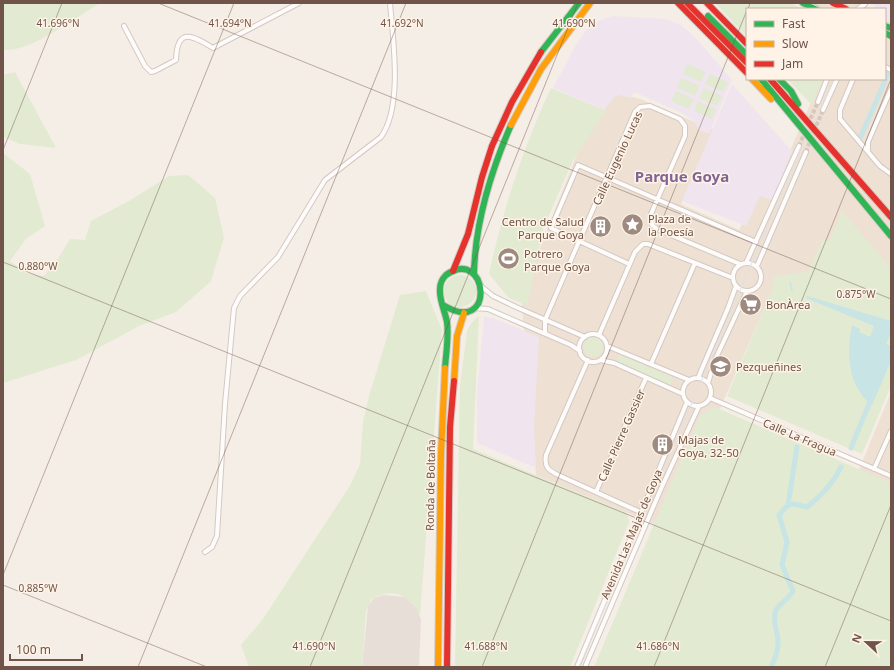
<svg xmlns="http://www.w3.org/2000/svg" width="894" height="670" viewBox="0 0 894 670" font-family="'Noto Sans',sans-serif">
<style>
.residential{fill:#eee0d3}
.industrial{fill:#e7ded7}
.education{fill:#f0e5ef}
.green{fill:#e2ead1}
.water{fill:#c9e4e4}
.lines{fill:none;stroke-linecap:round;stroke-linejoin:round}
.stream{stroke:#c9e4e4;stroke-width:1.5}
.canal{stroke:#c9e4e4;stroke-width:5}
.street-tunnel{stroke:#d4c8bf;stroke-width:4;stroke-dasharray:4 2;stroke-linecap:butt}
.street-casing{stroke:#d3c9c2;stroke-width:6}
.fast-casing{stroke:#d5cbc3;stroke-width:8}
.slow-casing{stroke:#d5cbc3;stroke-width:8}
.jam-casing{stroke:#d5cbc3;stroke-width:8}
.street{stroke:#fefcfb;stroke-width:4}
.fast{stroke:#30b455;stroke-width:6}
.slow{stroke:#ff9f0a;stroke-width:6}
.jam{stroke:#e5322d;stroke-width:6}
.tram{stroke:#e3e0e3;stroke-width:1}
.ticks{fill:none;stroke:#715449;stroke-width:1;stroke-opacity:0.45}
.labels{text-anchor:middle;dominant-baseline:central;stroke-width:3;stroke-linejoin:round;paint-order:stroke}
.street-label{font-size:11px;fill:#715449;stroke:#fef3e6}
.poi-label{font-size:11px;fill:#715449;stroke:#fef3e6;text-anchor:start}
.district-label{font-size:15px;font-weight:bold;fill:#816494;stroke:#fef3e6}
.ticks-label{font-size:10px;text-anchor:middle;fill:#715449;stroke:#fef3e6;stroke-width:3;stroke-linejoin:round;paint-order:stroke}
</style>
<rect width="100%" height="100%" fill="#f5eee6"/>
<!-- residential -->
<path class="residential" d="M817,3h41l14,6h-58z
M885,15l6,2v258h-74l-40,5 -59,133 -59,113 -123,-51 -15,-179 72,-183 21,-21 26,7 74,31 -33,74 58,26 19,-38 12,5 51,-118h64z
M891,392v95l-33,-15z"/>
<!-- industrial -->
<path class="industrial" d="M384,595l21,2 12,11 4,12 -2,47h-57l6,-61 6,-8z"/>
<!-- education -->
<path class="education" d="M872,3h19v19l-6,-2v-11h-8z
M613,16l52,3 16,6 13,11 38,44 -23,54 -10,-4 -5,-9 -12,-8 -48,-21 -4,6 -10,-3 -6,2 -10,13 -51,-22 23,-43 10,-15 14,-10z
M732,84l60,67 -20,49 -12,-4 -14,30 -64,-25z
M484,316l12,3 43,18 -5,90 2,41 -59,-25v-49z"/>
<!-- green -->
<path class="green" d="M3,3h97c-23,14 -71,50 -97,47z
M715,3h75l14,6h-57v28z
M687,64l19,8 -5,10 -18,-8z
M15,72l41,76 -36,-4 -17,-7v-62z
M710,74l18,8 -5,10 -18,-8z
M681,78l19,8 -5,10 -18,-8z
M787,79h36l-11,26z
M551,88l55,23 -33,49 -30,69 -16,76 -18,-7 -20,-24c14,-65 34,-126 62,-186z
M704,88l18,8 -5,10 -18,-8z
M676,91l18,8 -5,10 -18,-8z
M698,101l18,8 -4,10 -18,-8z
M3,153l27,21 15,52 -19,13 -16,22 16,12 18,3 15,-19 11,-18 15,1 6,-19 38,-20 40,-25 19,-1 27,23 9,40 -13,43 -35,31 -37,14 -63,34 -73,23z
M842,211l49,57v118l-29,68 -135,-58 46,-108 1,-12 34,-4 14,-32 7,2z
M444 291a16 16 0 1 1 32 0a16 16 0 1 1-32 0Z
M426,291l16,39 -22,285c-9,-20 -29,-29 -49,-15l-5,11 -4,56h-113l-8,-22 22,-26 88,-135 9,-20 3,-42 6,-26 31,-101z
M479,316l-6,133 154,64 2,9 -59,145h-115l5,-281 7,-55 5,-9z
M583 347a10 10 0 1 1 20 0a10 10 0 1 1-20 0Z
M620,354l53,24 -3,7 -53,-23z
M713,408h4l174,75v184h-297l106,-252z"/>
<!-- water -->
<path class="water" d="M807,296l84,25v12l-5,11 5,2v15l-19,44c-24,-18 -26,-52 -20,-80l8,4 -1,3 11,5 4,-11 -68,-28z"/>
<g class="lines">
<!-- stream -->
<path class="stream" d="M790,282l2,8"/>
<!-- canal -->
<path class="canal" d="M861,136l27,-62
M851,448l20,-49
M788,505l9,-58
M771,667c4,-8 8,-18 7,-27 -1,-8 -5,-20 -3,-28 3,-8 14,-13 18,-21l-11,-26 5,-23 -8,-27 9,-10 6,-1 13,3c14,-11 26,-23 34,-40"/>
<!-- street-tunnel -->
<path class="street-tunnel" d="M808,124l10,-22
M814,131l9,-21
M799,146l6,-14
M806,152l5,-13"/>
<defs>
<path id="street" d="M858,9l7,-5
M124,26l21,40 6,6 4,-1 21,-11c1,-34 17,-24 37,-12l86,-45
M885,67l6,3
M853,79l-13,31v9l40,47 11,8
M818,102l9,-23
M823,110l14,-31
M868,151v-9l23,-53
M733 277a14 14 0 1 1 28 0a14 14 0 1 1-28 0Z
M746,263l53,-117
M629,264l-78,-36 27,-63 178,77
M757,266l49,-114
M482,287l11,9 23,11 69,30
M474,308l14,1 83,36 9,6
M545,333v-13l90,-208 5,-5 10,-1 30,13 5,7v10l-34,78 1,11 5,4 83,35
M579 348a14 14 0 1 1 28 0a14 14 0 1 1-28 0Z
M599,335l36,-83 8,-8h5l85,34
M607,346l82,34
M588,360l-42,95c-2,12 2,15 12,20l82,37
M600,360l14,3 69,31
M651,364l44,-101
M683 392a14 14 0 1 1 28 0a14 14 0 1 1-28 0Z
M698,378l30,-70 8,-22
M708,383l7,-23 32,-69
M710,398l181,78
M874,469l17,-38
M596,492l50,-114
M205,552l7,-5 5,-11 8,-132 9,-96 6,-12 38,-39 47,-77 56,-43c22,-31 12,-97 9,-134
M577,667l110,-265
M585,667l75,-176 39,-85"/>
<path id="fast" d="M803,3l14,6
M708,16l39,39
M885,26l6,2
M885,33l6,3
M541,52l38,-49
M761,79l130,157
M779,79l12,12 7,13
M474,274c1,-51 17,-103 37,-149
M443,305c54,33 45,-60 3,-30 -4,4 -6,9 -6,14 -1,11 5,22 7,33 2,14 -1,31 -2,46"/>
<path id="slow" d="M752,79l19,20
M511,125l30,-56 49,-66
M454,381l3,-45 7,-23
M438,667l3,-213 4,-86"/>
<path id="jam" d="M678,3l69,70
M687,3l60,60
M707,3l40,41
M833,3l13,6
M770,79l121,138
M453,271l15,-37 14,-57 10,-31 20,-44 29,-50
M447,667l3,-240 4,-46"/>
</defs>
<!-- street casing -->
<use href="#street" class="street-casing"/>
<!-- fast casing -->
<use href="#fast" class="fast-casing"/>
<!-- slow casing -->
<use href="#slow" class="slow-casing"/>
<!-- jam casing -->
<use href="#jam" class="jam-casing"/>
<!-- street -->
<use href="#street" class="street"/>
<!-- fast -->
<use href="#fast" class="fast"/>
<!-- slow -->
<use href="#slow" class="slow"/>
<!-- jam -->
<use href="#jam" class="jam"/>
<!-- tram -->
<path class="tram" d="M810,3l13,6
M824,3l13,6
M821,109l13,-30
M579,667l222,-519"/>
</g>
<!-- ticks -->
<path class="ticks" d="M158,3l733,296M748,9l2,-6M3,150l59,-147M3,262l888,359M3,575l231,-572M3,585l204,82M138,667l268,-664M310,667l268,-664M482,667l265,-657M654,667l237,-588M825,667l66,-162"/>
<!-- icons -->
<defs>
<symbol id="sight-disc" viewBox="-11 -11 22 22"><circle r="9.5" fill="#9f8a80" stroke="#fef3e6"/><path d="M0-6L1.8-2.2L6-1.7L2.9 1.2L3.7 5.4L0 3.3L-3.7 5.4L-2.9 1.2L-6-1.7L-1.8-2.2Z" fill="#fff"/></symbol>
<symbol id="building-disc" viewBox="-11 -11 22 22"><circle r="9.5" fill="#9f8a80" stroke="#fef3e6"/><path d="M-4-6H4V6H1V3H-1V6H-4ZM-2.5-4.3h1.7v1.8h-1.7ZM.8-4.3h1.7v1.8H.8ZM-2.5-1h1.7V.8h-1.7ZM.8-1h1.7V.8H.8Z" fill="#fff"/></symbol>
<symbol id="stadium-disc" viewBox="-11 -11 22 22"><circle r="9.5" fill="#9f8a80" stroke="#fef3e6"/><path d="M0-5a6.5 5 0 1 0 0 10a6.5 5 0 1 0 0-10ZM-3.5-1.8h7v3.6h-7Z" fill="#fff"/></symbol>
<symbol id="supermarket-disc" viewBox="-11 -11 22 22"><circle r="9.5" fill="#9f8a80" stroke="#fef3e6"/><path d="M-6-5.5h2.5l.6 2H6L4.5 2H-2.5L-4.4-4H-6ZM-1.5 3.2a1.3 1.3 0 1 0 .1 0ZM3 3.2a1.3 1.3 0 1 0 .1 0Z" fill="#fff"/></symbol>
<symbol id="school-disc" viewBox="-11 -11 22 22"><circle r="9.5" fill="#9f8a80" stroke="#fef3e6"/><path d="M0-5L7-2L0 1L-7-2ZM-4 1L0 2.5L4 1V4Q0 6-4 4Z" fill="#fff"/></symbol>
</defs>
<g fill-rule="evenodd">
<use href="#sight-disc" x="620" y="212" width="25" height="25"/>
<use href="#building-disc" x="588" y="214" width="25" height="25"/>
<use href="#stadium-disc" x="496" y="246" width="25" height="25"/>
<use href="#supermarket-disc" x="738" y="292" width="25" height="25"/>
<use href="#school-disc" x="708" y="354" width="25" height="25"/>
<use href="#building-disc" x="650" y="432" width="25" height="25"/>
</g>
<g class="labels">
<!-- street labels -->
<g class="street-label">
<text transform="translate(617 158) rotate(-65)">Calle Eugenio Lucas</text>
<text transform="translate(621 435) rotate(-66)">Calle Pierre Gassier</text>
<text transform="translate(800 437) rotate(23)">Calle La Fragua</text>
<text transform="translate(430 485) rotate(-89)">Ronda de Boltaña</text>
<text transform="translate(631 534) rotate(-67)">Avenida Las Majas de Goya</text>
</g>
<!-- poi labels -->
<g class="poi-label">
<text x="648" y="218">Plaza de<tspan x="648" dy="13">la Poesía</tspan></text>
<text x="584" y="221" text-anchor="end">Centro de Salud<tspan x="584" dy="13">Parque Goya</tspan></text>
<text x="524" y="253">Potrero<tspan x="524" dy="13">Parque Goya</tspan></text>
<text x="766" y="304">BonÀrea</text>
<text x="736" y="366">Pezqueñines</text>
<text x="678" y="439">Majas de<tspan x="678" dy="13">Goya, 32-50</tspan></text>
</g>
<!-- district labels -->
<g class="district-label">
<text x="682" y="176">Parque Goya</text>
</g>
</g>
<g class="ticks-label">
<text x="58" y="27">41.696°N</text>
<text x="230" y="27">41.694°N</text>
<text x="402" y="27">41.692°N</text>
<text x="574" y="27">41.690°N</text>
<text x="38" y="270">0.880°W</text>
<text x="856" y="298">0.875°W</text>
<text x="38" y="592">0.885°W</text>
<text x="314" y="650">41.690°N</text>
<text x="486" y="650">41.688°N</text>
<text x="658" y="650">41.686°N</text>
</g>
<!-- border -->
<rect width="894" height="670" fill="none" stroke="#715449" stroke-width="8"/>
<!-- legend -->
<rect x="746" y="8" width="140" height="72" fill="#fef3e6" stroke="#c6b3a7"/>
<rect x="754" y="21" width="20" height="6" fill="#30b455" stroke="#c6b3a7"/>
<text x="782" y="28" font-size="12" fill="#715449">Fast</text>
<rect x="754" y="41" width="20" height="6" fill="#ff9f0a" stroke="#c6b3a7"/>
<text x="782" y="48" font-size="12" fill="#715449">Slow</text>
<rect x="754" y="61" width="20" height="6" fill="#e5322d" stroke="#c6b3a7"/>
<text x="782" y="68" font-size="12" fill="#715449">Jam</text>
<!-- north arrow -->
<g transform="translate(866 642) rotate(292)" stroke="#fef3e6" stroke-width="3" paint-order="stroke">
<path d="M0-3L7 15L0 10L-7 15Z" fill="#715449"/>
<text y="-6" font-size="11" font-weight="bold" text-anchor="middle" fill="#715449">N</text>
</g>
<!-- scale -->
<path d="M10 654v6h72v-6" fill="none" stroke="#715449" stroke-width="2"/>
<text x="16" y="654" font-size="12" fill="#715449" stroke="#fef3e6" stroke-width="3" paint-order="stroke">100 m</text>
</svg>
